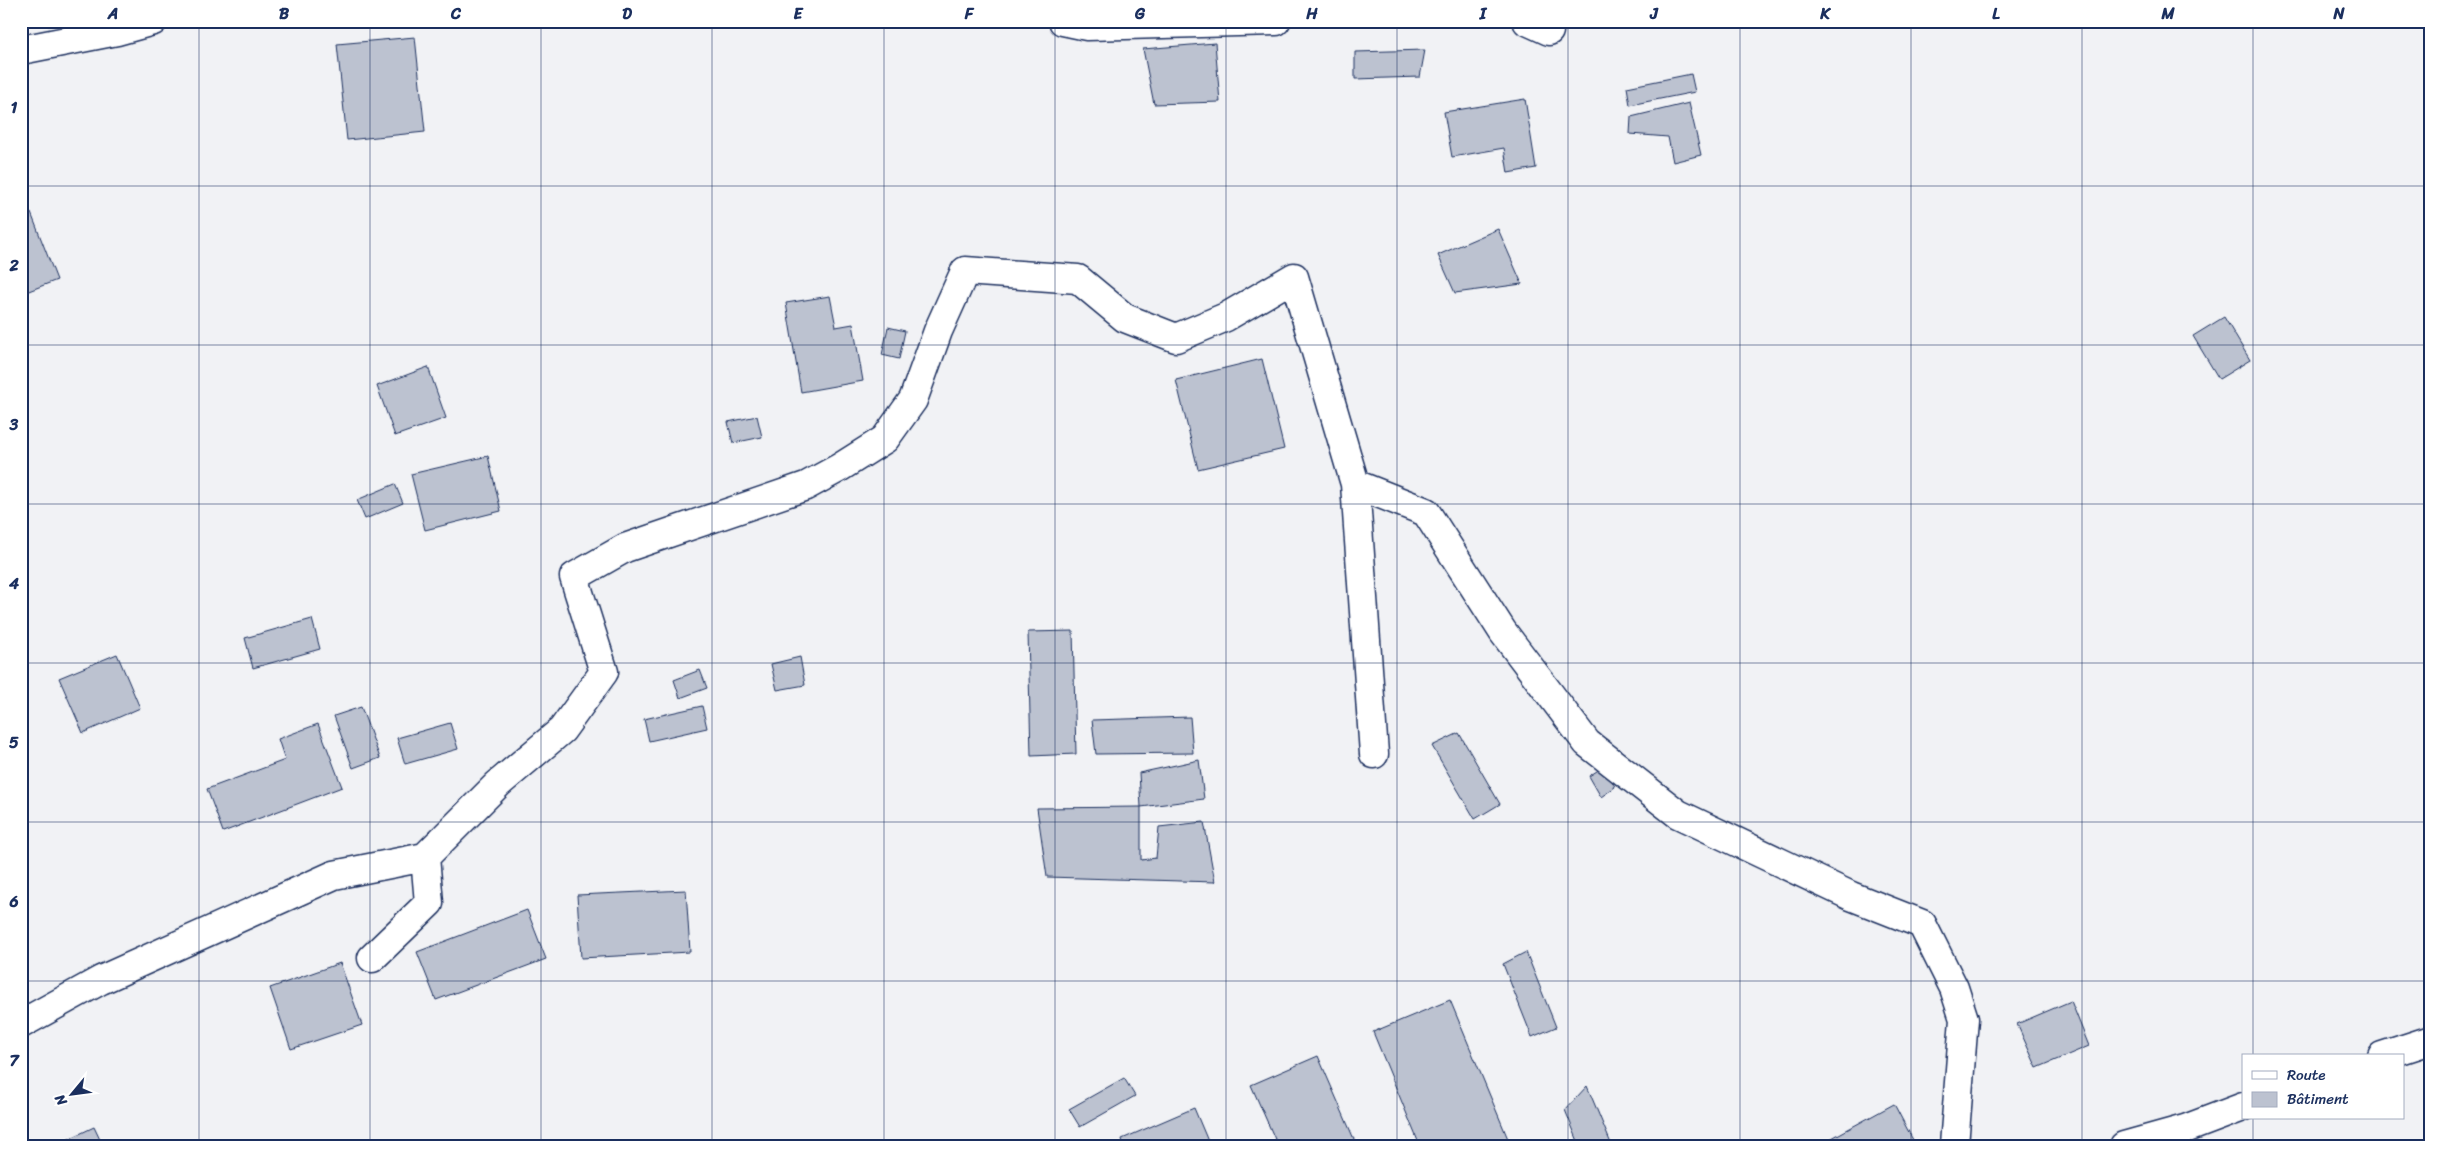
<svg xmlns="http://www.w3.org/2000/svg" width="2452" height="1167" viewBox="0 0 2452 1167" font-family="Sriracha,sans-serif">
<style>
.building{fill:#bcc2d0;stroke:#1b2f5e}
.lines{fill:none;stroke-linecap:round;stroke-linejoin:round}
.minor-casing{stroke:#1b2f5e;stroke-width:31}
.minor{stroke:#fff;stroke-width:28}
.grid{fill:none;stroke:#1b2f5e;stroke-width:1;stroke-opacity:0.55}
.neatline{fill:none;stroke:#1b2f5e;stroke-width:2}
.grid-label{font-size:16px;text-anchor:middle;font-weight:bold;fill:#1b2f5e}
</style>
<rect width="100%" height="100%" fill="#f1f2f5"/>
<filter id="ink" filterUnits="userSpaceOnUse"><feTurbulence type="fractalNoise" baseFrequency=".02" numOctaves="2"/><feDisplacementMap in="SourceGraphic" scale="10" xChannelSelector="R" yChannelSelector="G"/><feConvolveMatrix kernelMatrix="1 2 1 2 8 2 1 2 1" color-interpolation-filters="sRGB"/></filter>
<g filter="url(#ink)">
<!-- building -->
<path class="building" d="M415,37l10,95 -78,8 -10,-96z
M1215,43l5,59 -66,2 -11,-55z
M1425,50l-5,27 -65,2v-27z
M1691,74l4,18 -65,13 -3,-18z
M1525,99l11,69 -28,5 -4,-25 -52,9 -8,-45z
M1689,103l12,52 -28,7 -5,-25 -38,-3 1,-17z
M31,213l26,67 -36,14v-78z
M1498,229l24,55 -67,9 -17,-38z
M830,296l6,31 17,-3 10,57 -62,11 -15,-89z
M2224,317l26,43 -31,19 -26,-43z
M888,327l17,4 -6,28 -17,-4z
M1262,359l22,90 -86,20 -22,-89z
M428,367l18,51 -51,18 -18,-50z
M757,416l5,21 -29,6 -5,-21z
M488,456l13,55 -76,19 -14,-56z
M395,484l8,19 -38,16 -8,-19z
M312,619l8,30 -67,19 -8,-30z
M1073,631l3,123 -45,2 -3,-124z
M117,654l23,54 -57,25 -24,-55z
M800,657l5,28 -28,5 -6,-26z
M700,670l7,18 -27,10 -6,-18z
M702,706l5,22 -58,13 -5,-22z
M361,707l19,51 -27,10 -19,-52z
M1190,717l3,36 -97,1 -4,-34z
M450,723l8,26 -53,15 -8,-26z
M318,724l24,63 -119,45 -16,-43 78,-29 -7,-21z
M1459,733l41,71 -25,15 -43,-73z
M1199,760l5,39 -63,8 -2,-34z
M1605,766l10,21 -14,10 -12,-21z
M1141,807v53l15,-2 3,-31 45,-5 11,60 -168,-5 -10,-69z
M686,890l4,62 -109,6 -4,-63z
M527,910l19,49 -110,41 -19,-48z
M1526,952l30,75 -24,10 -29,-73z
M340,963l22,62 -71,24 -21,-61z
M1450,1000l61,146h-91l-47,-114z
M2071,1001l18,45 -52,22 -20,-44z
M1318,1056l39,90h-79l-27,-61z
M1124,1078l11,18 -55,31 -11,-18z
M1587,1086l25,60h-32l-15,-36z
M1894,1104l19,36 -10,6h-68l-5,-7z
M1194,1108l16,38h-86l-2,-7z
M94,1127l9,19h-49z"/>
<g class="lines">
<defs>
<path id="minor" d="M1063,21l24,5 189,-5
M1527,21l22,10
M21,50l96,-19 36,-10
M1355,484l71,28 77,120 84,111 91,71 173,82 71,28 32,64 10,31 -10,126
M372,958l57,-55 -4,-46
M21,1024l80,-44 233,-105 91,-18 73,-73 64,-54 42,-58 -30,-95 51,-29 181,-62 33,-18 46,-29 28,-39 25,-69 27,-60 113,8 47,39 51,20 50,-21 68,-40 61,207 19,270
M2382,1056l49,-16
M2124,1146l61,-17 58,-22"/>
</defs>
<!-- minor casing -->
<use href="#minor" class="minor-casing"/>
<!-- minor -->
<use href="#minor" class="minor"/>
</g>
</g>
<!-- grid -->
<path class="grid" d="M199,21v1125M370,21v1125M541,21v1125M712,21v1125M884,21v1125M1055,21v1125M1226,21v1125M1397,21v1125M1568,21v1125M1740,21v1125M1911,21v1125M2082,21v1125M2253,21v1035M21,186h2410M21,345h2410M21,504h2410M21,663h2410M21,822h2410M21,981h2410M2253,1118v28"/>
<!-- margin -->
<rect width="2452" height="1167" fill="none" stroke="#fff" stroke-width="55"/>
<!-- legend -->
<rect x="2242" y="1054" width="162" height="65" fill="#ffffff" stroke="#a4acbf"/>
<rect x="2252" y="1071" width="25" height="8" fill="#ffffff" stroke="#a4acbf"/>
<text x="2287" y="1080" font-size="15" fill="#1b2f5e">Route</text>
<rect x="2252" y="1092" width="25" height="15" fill="#bcc2d0" stroke="#a4acbf"/>
<text x="2287" y="1104" font-size="15" fill="#1b2f5e">Bâtiment</text>
<!-- north arrow -->
<g transform="translate(72 1094) rotate(241)" stroke="#ffffff" stroke-width="4" paint-order="stroke">
<path d="M0-4L9 19L0 12L-9 19Z" fill="#1b2f5e"/>
<text y="-8" font-size="14" font-weight="bold" text-anchor="middle" fill="#1b2f5e">N</text>
</g>
<rect x="28" y="28" width="2396" height="1112" class="neatline"/>
<g class="grid-label">
<text x="113" y="19">A</text>
<text x="284" y="19">B</text>
<text x="456" y="19">C</text>
<text x="627" y="19">D</text>
<text x="798" y="19">E</text>
<text x="969" y="19">F</text>
<text x="1140" y="19">G</text>
<text x="1312" y="19">H</text>
<text x="1483" y="19">I</text>
<text x="1654" y="19">J</text>
<text x="1825" y="19">K</text>
<text x="1996" y="19">L</text>
<text x="2168" y="19">M</text>
<text x="2339" y="19">N</text>
<text x="14" y="113">1</text>
<text x="14" y="271">2</text>
<text x="14" y="430">3</text>
<text x="14" y="589">4</text>
<text x="14" y="748">5</text>
<text x="14" y="907">6</text>
<text x="14" y="1066">7</text>
</g>
</svg>
